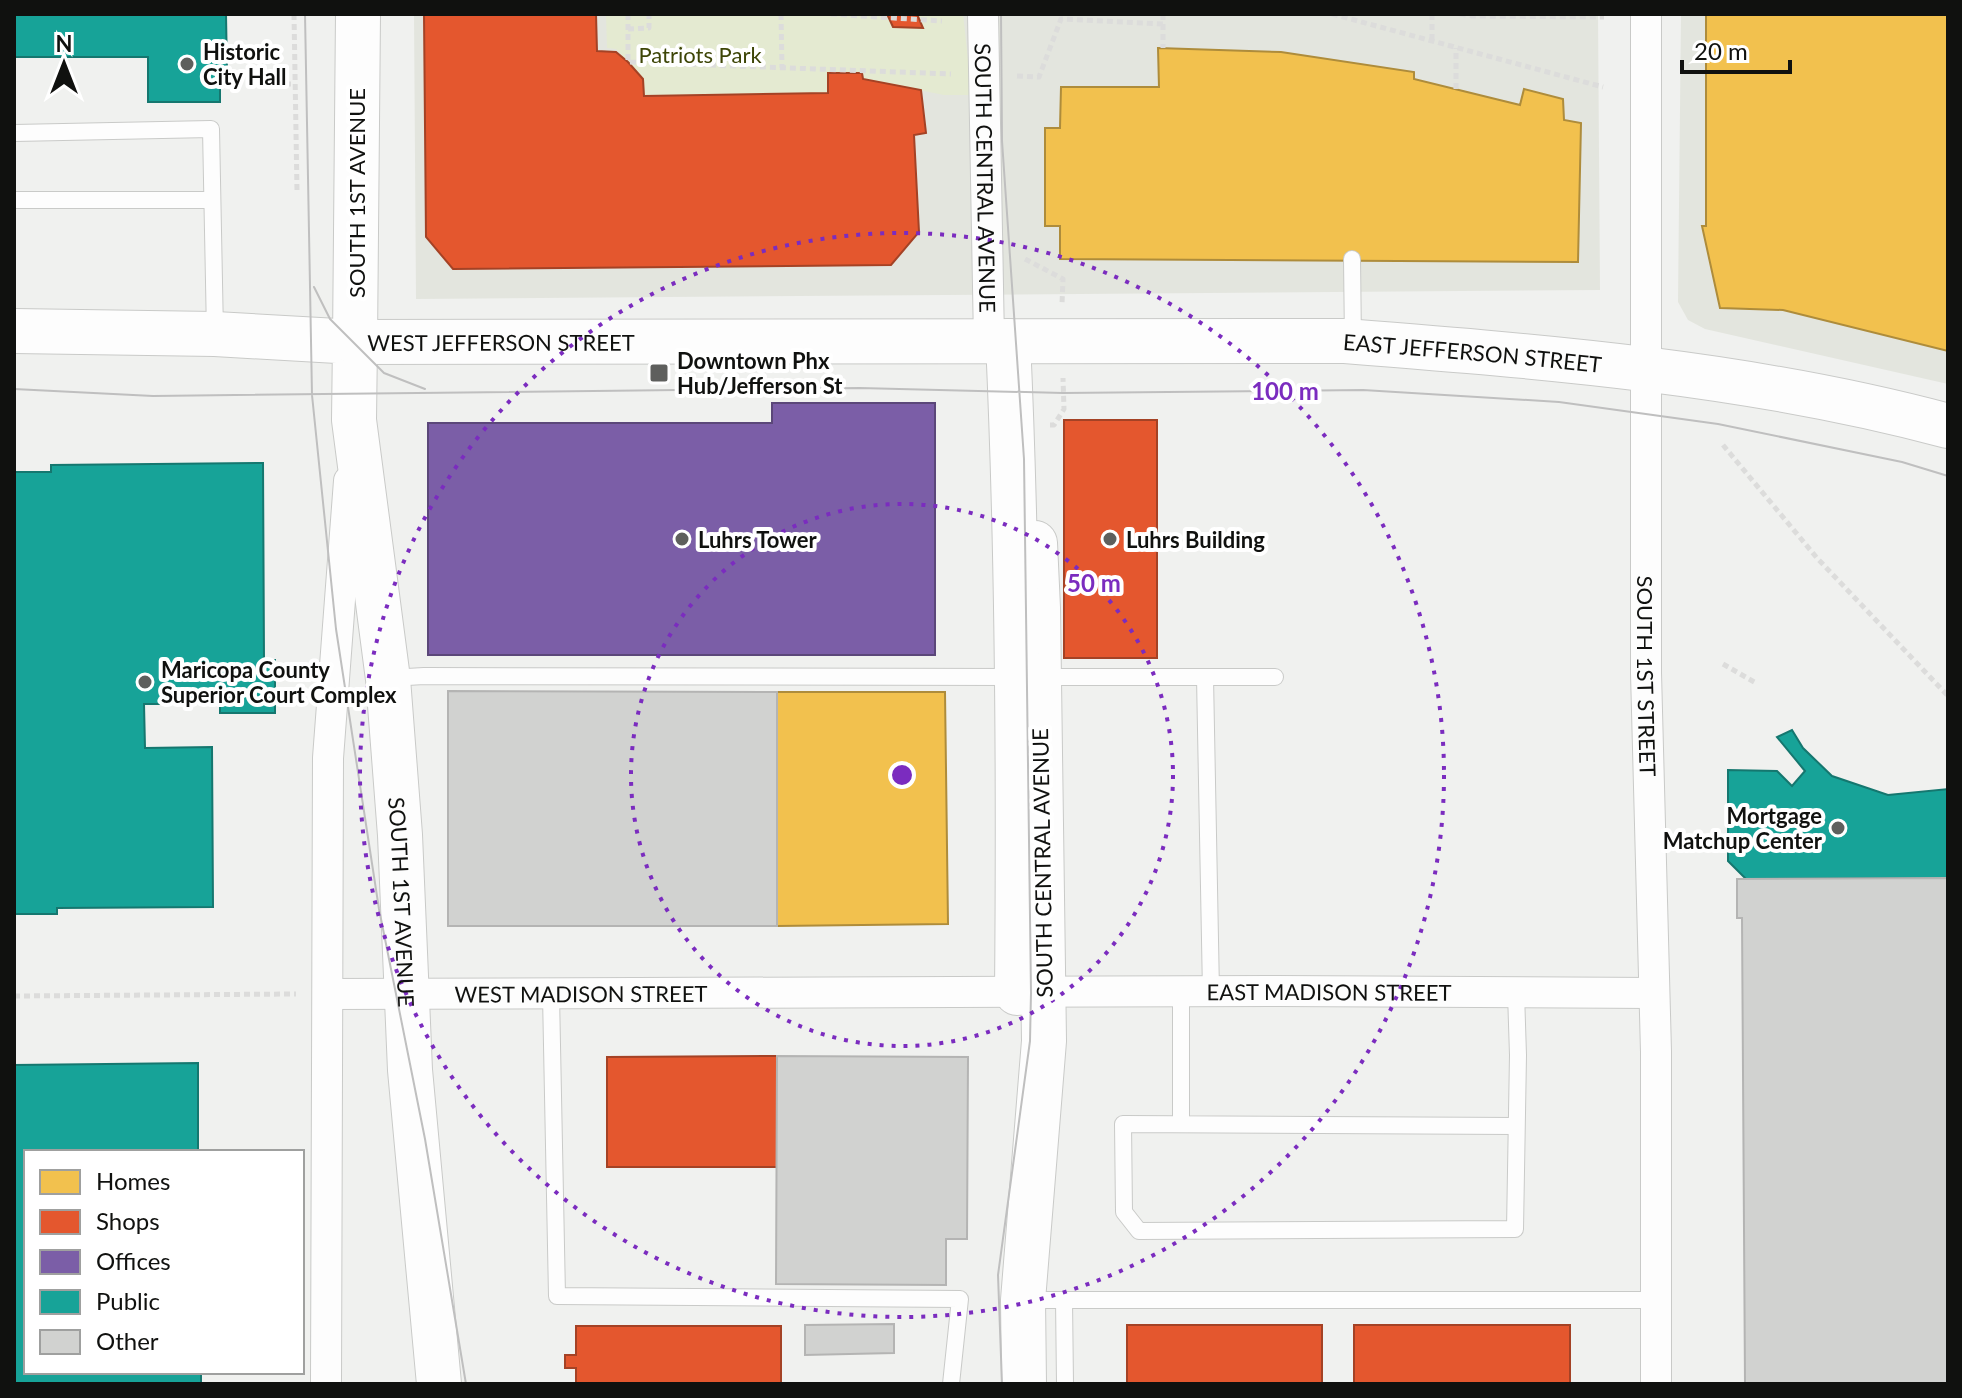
<svg xmlns="http://www.w3.org/2000/svg" width="1962" height="1398" viewBox="0 0 1962 1398" font-family="Lato,sans-serif">
<style>
.built{fill:#e3e5de}
.park{fill:#e4ead1}
.homes{fill:#f2c14e;stroke:#ae8c3b;stroke-width:2}
.shops{fill:#e4572e;stroke:#a44225;stroke-width:2}
.offices{fill:#7b5ea7;stroke:#5b4779;stroke-width:2}
.public{fill:#17a398;stroke:#15776f;stroke-width:2}
.building{fill:#d1d2d0;stroke:#b4b4b3;stroke-width:2}
.lines{fill:none;stroke-linecap:round;stroke-linejoin:round}
.lane-casing{stroke:#c9cac8;stroke-width:18}
.street-casing{stroke:#c9cac8;stroke-width:32}
.secondary-casing{stroke:#c9cac8;stroke-width:46}
.primary-casing{stroke:#c9cac8;stroke-width:46}
.path{stroke:#dcdcdb;stroke-width:5;stroke-dasharray:6 4;stroke-linecap:butt}
.lane{stroke:#fdfdfd;stroke-width:16}
.street{stroke:#fdfdfd;stroke-width:30}
.secondary{stroke:#fdfdfd;stroke-width:44}
.primary{stroke:#fdfdfd;stroke-width:44}
.tram{stroke:#bfbfbf;stroke-width:2}
.ring{fill:none;stroke:#7b2cbf;stroke-width:4;stroke-dasharray:4 8}
.poi-dot{fill:#5e5f5d;stroke:#fff;stroke-width:3}
.labels{text-anchor:middle;dominant-baseline:central;stroke-width:8;stroke-linejoin:round;paint-order:stroke}
.poi-label{font-size:22px;font-weight:bold;fill:#10110f;stroke:#fff;text-anchor:start}
.park-label{font-size:22px;fill:#3d4507;stroke:#fff}
.street-label{font-size:22px;fill:#10110f;stroke:#fff}
.centre{fill:#7b2cbf;stroke:#fff;stroke-width:4}
.ring-label{font-size:24px;text-anchor:middle;font-weight:bold;fill:#7b2cbf;stroke:#fff;stroke-width:8;stroke-linejoin:round;paint-order:stroke}
</style>
<rect width="100%" height="100%" fill="#f0f1ef"/>
<!-- built -->
<path class="built" d="M414,14h1184l2,276 -1184,9z
M1681,14h267v370l-243,-55 -17,-9 -10,-18z"/>
<!-- park -->
<path class="park" d="M606,14h357l9,81h-28l-81,-16 -1,-6h-34v20l-184,3 -1,-17 -27,-30 -9,-1z"/>
<!-- homes -->
<path class="homes" d="M1706,14h242v337l-165,-41 -63,-2 -18,-82h4z
M1158,48l123,4 133,20v7l106,26 4,-16 39,10 1,21 17,3 -3,139 -518,-3v-33h-15v-98h15l1,-41h98z
M777,692h168l3,232 -171,2z"/>
<!-- shops -->
<path class="shops" d="M424,14h172l1,37 19,1 12,10 15,17 1,17 184,-3v-20h34l1,6 58,11 5,43 -12,2 5,97 -28,33 -438,4 -27,-32z
M887,14h30l6,14 -30,-1z
M1064,420h93v238h-93z
M777,1056v111h-170v-110z
M1127,1325h195v59h-195z
M1354,1325h216v59h-216z
M576,1326h205v58h-205v-16h-11v-13h11z"/>
<!-- offices -->
<path class="offices" d="M772,403h163v252h-507v-232h344z"/>
<!-- public -->
<path class="public" d="M14,14h212l1,58h-7v30h-72v-45h-134z
M263,463l1,197h11v53h-55v-9h-76l1,44 67,-1 1,160 -156,1v6h-43v-442h37v-7z
M1792,730l11,18 29,28 56,19 60,-6v89l-202,1 -18,-18v-91l49,1 15,15 13,-15 -28,-34z
M198,1063v89h-172v220h175v12h-187v-319z"/>
<!-- building -->
<path class="building" d="M448,691l329,1v234h-329z
M1948,878v506h-203l-3,-466h-5v-39z
M777,1056l191,1 -1,182h-21v46l-170,-1z
M894,1324v29l-89,2v-30z"/>
<g class="lines">
<defs>
<path id="lane" d="M14,133l197,-4 4,204
M14,200h198
M1352,259l1,83
M1040,677h235
M1205,677l6,315
M390,678l34,-2 591,1
M1516,993l2,62 -3,174 -376,2 -15,-19 -1,-88 393,2
M551,995l6,301 403,3 -9,85
M1181,1124v-132
M1025,1300h630
M1064,1300l1,84"/>
<g id="street">
<path id="s1" d="M983,14l6,327"/>
<path id="s2" d="M1646,14v659l10,379v332"/>
<path id="s3" d="M329,994l949,-3 376,2"/>
<path d="M326,1384l2,-626 21,-277"/>
</g>
<g id="secondary">
<path id="s4" d="M14,331l201,3 140,8 -1,78 34,259 12,156 10,235 29,314"/>
<path d="M1024,1384l-1,-84 21,-259 -6,-433 -3,-65"/>
</g>
<g id="primary">
<path id="s5" d="M358,14l-3,328 990,-1c203,16 406,32 603,85"/>
<path d="M1008,341c10,217 11,435 9,652"/>
</g>
</defs>
<!-- lane casing -->
<use href="#lane" class="lane-casing"/>
<!-- street casing -->
<use href="#street" class="street-casing"/>
<!-- secondary casing -->
<use href="#secondary" class="secondary-casing"/>
<!-- primary casing -->
<use href="#primary" class="primary-casing"/>
<!-- path -->
<path class="path" d="M294,14l3,177
M628,14v48l323,12
M781,14l1,54
M831,14l111,7
M1163,14v34
M1332,14l271,73
M1432,14v27
M1460,14l12,2 132,1
M628,29l21,-1v-14
M1017,76l22,1 22,-58 102,5
M275,84h20
M1456,89v-41
M1025,259l38,20 -1,25
M1050,425h4l10,-16 -1,-31
M1723,445l94,113 131,138
M1723,664l33,19
M14,996l282,-2"/>
<!-- lane -->
<use href="#lane" class="lane"/>
<!-- street -->
<use href="#street" class="street"/>
<!-- secondary -->
<use href="#secondary" class="secondary"/>
<!-- primary -->
<use href="#primary" class="primary"/>
<!-- tram -->
<path class="tram" d="M305,14l7,381 24,234 43,280 46,230 41,245
M1001,14l1,127 22,318 7,534 -1,48 -32,234 4,109
M314,287l16,32 54,54 41,16
M14,389l139,7 707,-8 203,5 300,-3 196,12 159,22 184,38 46,14"/>
</g>
<!-- distance rings -->
<g class="ring">
<circle cx="902" cy="775" r="271"/>
<circle cx="902" cy="775" r="542"/>
</g>
<!-- markers -->
<g class="poi-dot">
<circle cx="187" cy="64" r="8"/>
<rect x="649" y="363" width="20" height="20" rx="4"/>
<circle cx="682" cy="539" r="8"/>
<circle cx="1110" cy="539" r="8"/>
<circle cx="145" cy="682" r="8"/>
<circle cx="1838" cy="828" r="8"/>
</g>
<g class="labels">
<!-- poi labels -->
<g class="poi-label">
<text x="203" y="51">Historic<tspan x="203" dy="25">City Hall</tspan></text>
<text x="677" y="360">Downtown Phx<tspan x="677" dy="25">Hub/Jefferson St</tspan></text>
<text x="698" y="539">Luhrs Tower</text>
<text x="1126" y="539">Luhrs Building</text>
<text x="161" y="669">Maricopa County<tspan x="161" dy="25">Superior Court Complex</tspan></text>
<text x="1822" y="815" text-anchor="end">Mortgage<tspan x="1822" dy="25">Matchup Center</tspan></text>
</g>
<!-- park labels -->
<g class="park-label">
<text x="700" y="54">Patriots Park</text>
</g>
<!-- street labels -->
<g class="street-label">
<text stroke="none"><textPath href="#s1" startOffset="164">SOUTH CENTRAL AVENUE</textPath></text>
<text transform="translate(356 193) rotate(-90)">SOUTH 1ST AVENUE</text>
<text stroke="none"><textPath href="#s5" startOffset="474">WEST JEFFERSON STREET</textPath></text>
<text stroke="none"><textPath href="#s5" startOffset="1446">EAST JEFFERSON STREET</textPath></text>
<text stroke="none"><textPath href="#s2" startOffset="662">SOUTH 1ST STREET</textPath></text>
<text transform="translate(1042 863) rotate(-91)">SOUTH CENTRAL AVENUE</text>
<text stroke="none"><textPath href="#s4" startOffset="904">SOUTH 1ST AVENUE</textPath></text>
<text stroke="none"><textPath href="#s3" startOffset="1000">EAST MADISON STREET</textPath></text>
<text stroke="none"><textPath href="#s3" startOffset="252">WEST MADISON STREET</textPath></text>
</g>
</g>
<circle cx="902" cy="775" r="12" class="centre"/>
<g class="ring-label">
<text x="1285" y="400">100 m</text>
<text x="1094" y="592">50 m</text>
</g>
<!-- border -->
<rect width="1962" height="1398" fill="none" stroke="#10110f" stroke-width="32"/>
<!-- legend -->
<rect x="24" y="1150" width="280" height="224" fill="#ffffff" stroke="#9fa09f" stroke-width="2"/>
<rect x="40" y="1170" width="40" height="24" fill="#f2c14e" stroke="#9fa09f" stroke-width="2"/>
<text x="96" y="1190" font-size="24" fill="#10110f">Homes</text>
<rect x="40" y="1210" width="40" height="24" fill="#e4572e" stroke="#9fa09f" stroke-width="2"/>
<text x="96" y="1230" font-size="24" fill="#10110f">Shops</text>
<rect x="40" y="1250" width="40" height="24" fill="#7b5ea7" stroke="#9fa09f" stroke-width="2"/>
<text x="96" y="1270" font-size="24" fill="#10110f">Offices</text>
<rect x="40" y="1290" width="40" height="24" fill="#17a398" stroke="#9fa09f" stroke-width="2"/>
<text x="96" y="1310" font-size="24" fill="#10110f">Public</text>
<rect x="40" y="1330" width="40" height="24" fill="#d1d2d0" stroke="#9fa09f" stroke-width="2"/>
<text x="96" y="1350" font-size="24" fill="#10110f">Other</text>
<!-- north arrow -->
<g transform="translate(64 64)" stroke="#ffffff" stroke-width="6" paint-order="stroke">
<path d="M0-6L14 30L0 20L-14 30Z" fill="#10110f"/>
<text y="-12" font-size="22" font-weight="bold" text-anchor="middle" fill="#10110f">N</text>
</g>
<!-- scale -->
<path d="M1682 60v12h108v-12" fill="none" stroke="#10110f" stroke-width="4"/>
<text x="1694" y="60" font-size="24" fill="#10110f" stroke="#ffffff" stroke-width="6" paint-order="stroke">20 m</text>
</svg>
